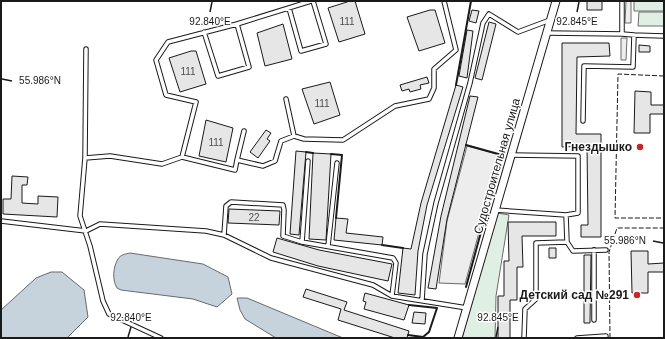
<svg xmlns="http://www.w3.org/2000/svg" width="665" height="339" viewBox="0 0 665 339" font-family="Helvetica,sans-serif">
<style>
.green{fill:#e0efe3;stroke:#6a6a6a}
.parking{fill:#ededed;stroke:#6a6a6a}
.water{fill:#c6d2dc;stroke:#6a6a6a}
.building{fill:#e6e6e6;stroke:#1a1a1a}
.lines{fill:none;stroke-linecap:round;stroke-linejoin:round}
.service-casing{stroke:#1a1a1a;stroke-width:5.5}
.minor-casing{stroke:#1a1a1a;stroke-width:9}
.service{stroke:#fff;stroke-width:3.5}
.minor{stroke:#fff;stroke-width:7}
.fence{stroke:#1a1a1a;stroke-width:1;stroke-dasharray:5 2;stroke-linecap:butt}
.wall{stroke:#1a1a1a;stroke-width:2}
.ticks{fill:none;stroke:#1a1a1a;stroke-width:1.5}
.poi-dot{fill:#c62828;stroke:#fff;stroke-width:1.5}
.labels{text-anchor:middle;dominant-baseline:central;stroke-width:3;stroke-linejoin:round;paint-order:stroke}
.number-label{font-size:10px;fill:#4d4d4d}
.poi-label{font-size:12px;font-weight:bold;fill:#1a1a1a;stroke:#fff;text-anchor:end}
.street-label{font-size:12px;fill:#1a1a1a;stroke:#fff}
.ticks-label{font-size:10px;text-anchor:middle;fill:#1a1a1a;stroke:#fff;stroke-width:3;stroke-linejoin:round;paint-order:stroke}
</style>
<rect width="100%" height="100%" fill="#fff"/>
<!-- green -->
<path class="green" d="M634,1h30v10h-30z
M639,12h25v14h-26z
M497,213l12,2 -13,81 -1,42h-33z"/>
<!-- parking -->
<path class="parking" d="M626,1h5v22h-6z
M621,38h6l-1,22h-5z
M467,146l33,9 -35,129 -26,-1 8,-62z"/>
<!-- water -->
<path class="water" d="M130,253l73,11 25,13 4,17 -15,13 -24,-8 -72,-9 -4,-2c-5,-8 -4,-21 1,-29 2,-4 7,-5 12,-6z
M51,272h11l22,18 4,27 -21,21h-66v-28l35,-32z
M237,298h10l96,40h-67l-31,-19 -5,-9z"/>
<!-- building -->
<path class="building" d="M350,1h5l10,33 -26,8 -11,-34z
M587,1h15v9h-15z
M430,10h5l10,33 -26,8 -12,-34z
M472,10l7,1 -3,12 -7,-2z
M489,22l7,2 -14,56 -7,-2z
M283,24l9,35 -27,7 -8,-33z
M467,30l6,1 -6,47 -8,-2z
M562,43h47l1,13 -33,1 -1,77h25v103h-20v-12h7l-1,-79 -25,1z
M639,45l11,1v6h-11z
M191,51h5l10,33 -26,8 -11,-34z
M427,77l2,6 -9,2 1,4 -11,3 -1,-3 -7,2 -2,-6z
M330,82l10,33 -26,9 -12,-35z
M456,85l7,2 -36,118 -9,46 -3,44 -17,-2 5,-45 8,1 10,-46z
M635,91l16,1v13h13v9h-14v19h-16z
M470,96l8,1 -31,122 -11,70 -8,-1 13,-72z
M206,120l27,8 -7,34 -27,-6z
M266,130l5,3 -4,6 3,2 -12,17 -8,-6z
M296,151l10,1 -7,83 -9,-1z
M313,153l18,1 -5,86 -17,-1z
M12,176l16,1 -1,8h-5v18l16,1v-8l20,1 -1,20 -54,-3v-15h8z
M229,209l51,2 -1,14 -51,-2z
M336,218l12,1 -2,14 37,4 -1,8 -48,-5z
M508,222h48v14h-34l1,31h-6v33h-7v38h-12v-42h6v-35h5z
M277,238l42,12 73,14 -4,17 -70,-15 -45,-14z
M549,248h7v10h-7z
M631,251h17v13l16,-1v9h-16v21h-16z
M584,255h7l-1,68h-6z
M306,289l41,13 -3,8 65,21 -2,7h-12l-57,-18 3,-11 -38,-12z
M365,293l44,12 -5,15 -40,-11 2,-7 -3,-1z
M414,312l12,1 -1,11 -13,-1z"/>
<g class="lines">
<defs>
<path id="service" d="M289,8l12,43 25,-7 -13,-43
M204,32l14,44 31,-9 -12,-43
M547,33l77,1
M632,35l32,1
M86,49l-1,109 -5,58 10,30 13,55 6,13 52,24
M286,99l8,37
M583,121l1,-55 49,1 1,-32 -12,-1v-33
M182,157l14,-55 -30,-7 -10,-35 12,-18 69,-18 74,-23
M85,158l25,-2 52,8 20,-7 53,13 2,-10 26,6 12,-5 6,-20 13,-5 10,3 39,1 52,-34 34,-7 5,-11v-19l22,-19 -12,-49
M237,160l7,-29
M308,161l-6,81 91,16 3,5 -4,33
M495,210l71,5 12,-2v-57l-66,-1
M1,221l85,10 14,-7 106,7 18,4 47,23 102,27 19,11 75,12
M224,235l2,-29 5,-4 52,3 1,5 -1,26 19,6
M567,242l6,9 33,-1
M328,246l9,-83
M594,250v70
M422,300l3,-46 11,-51 34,-120 13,-60 6,-9 29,18 32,-12
M524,338l1,-29 11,-10v-56l31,-1 -1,-27
M577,338l29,-2"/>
<path id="minor" d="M458,338l98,-337"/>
</defs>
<!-- service casing -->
<use href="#service" class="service-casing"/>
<!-- minor casing -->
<use href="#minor" class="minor-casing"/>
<!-- service -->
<use href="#service" class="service"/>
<!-- minor -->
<use href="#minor" class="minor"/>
<!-- fence -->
<path class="fence" d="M664,76l-46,-2 -3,144h49
M610,338l-1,-86 8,-24h47"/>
<!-- wall -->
<path class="wall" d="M456,85l15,-84
M306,152l7,1
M331,154l11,1 -6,63
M382,245l21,3
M466,287l36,-132 -36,-10
M408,335l15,2 6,-5 8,-24 -28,-3"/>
</g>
<!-- ticks -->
<path class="ticks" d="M210,12l2,-10M577,12l2,-10M2,79l10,2M653,241l10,2M128,337l3,-10M496,337l2,-10"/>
<!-- markers -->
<g class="poi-dot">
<circle cx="640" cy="147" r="4"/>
<circle cx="637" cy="295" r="4"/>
</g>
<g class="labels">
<!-- number labels -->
<g class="number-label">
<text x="347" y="21">111</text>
<text x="188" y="71">111</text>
<text x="322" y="103">111</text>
<text x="216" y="142">111</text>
<text x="254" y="217">22</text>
</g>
<!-- poi labels -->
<g class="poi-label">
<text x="632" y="147">Гнездышко</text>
<text x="629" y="295">Детский сад №291</text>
</g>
<!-- street labels -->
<g class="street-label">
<text transform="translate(497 166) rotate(-74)">Судостроительная улица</text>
</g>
</g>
<g class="ticks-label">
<text x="210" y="25">92.840°E</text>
<text x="577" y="25">92.845°E</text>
<text x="40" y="84">55.986°N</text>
<text x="625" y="244">55.986°N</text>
<text x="131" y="321">92.840°E</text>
<text x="498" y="321">92.845°E</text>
</g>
<!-- border -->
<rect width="665" height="339" fill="none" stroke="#1a1a1a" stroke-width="4"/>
</svg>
